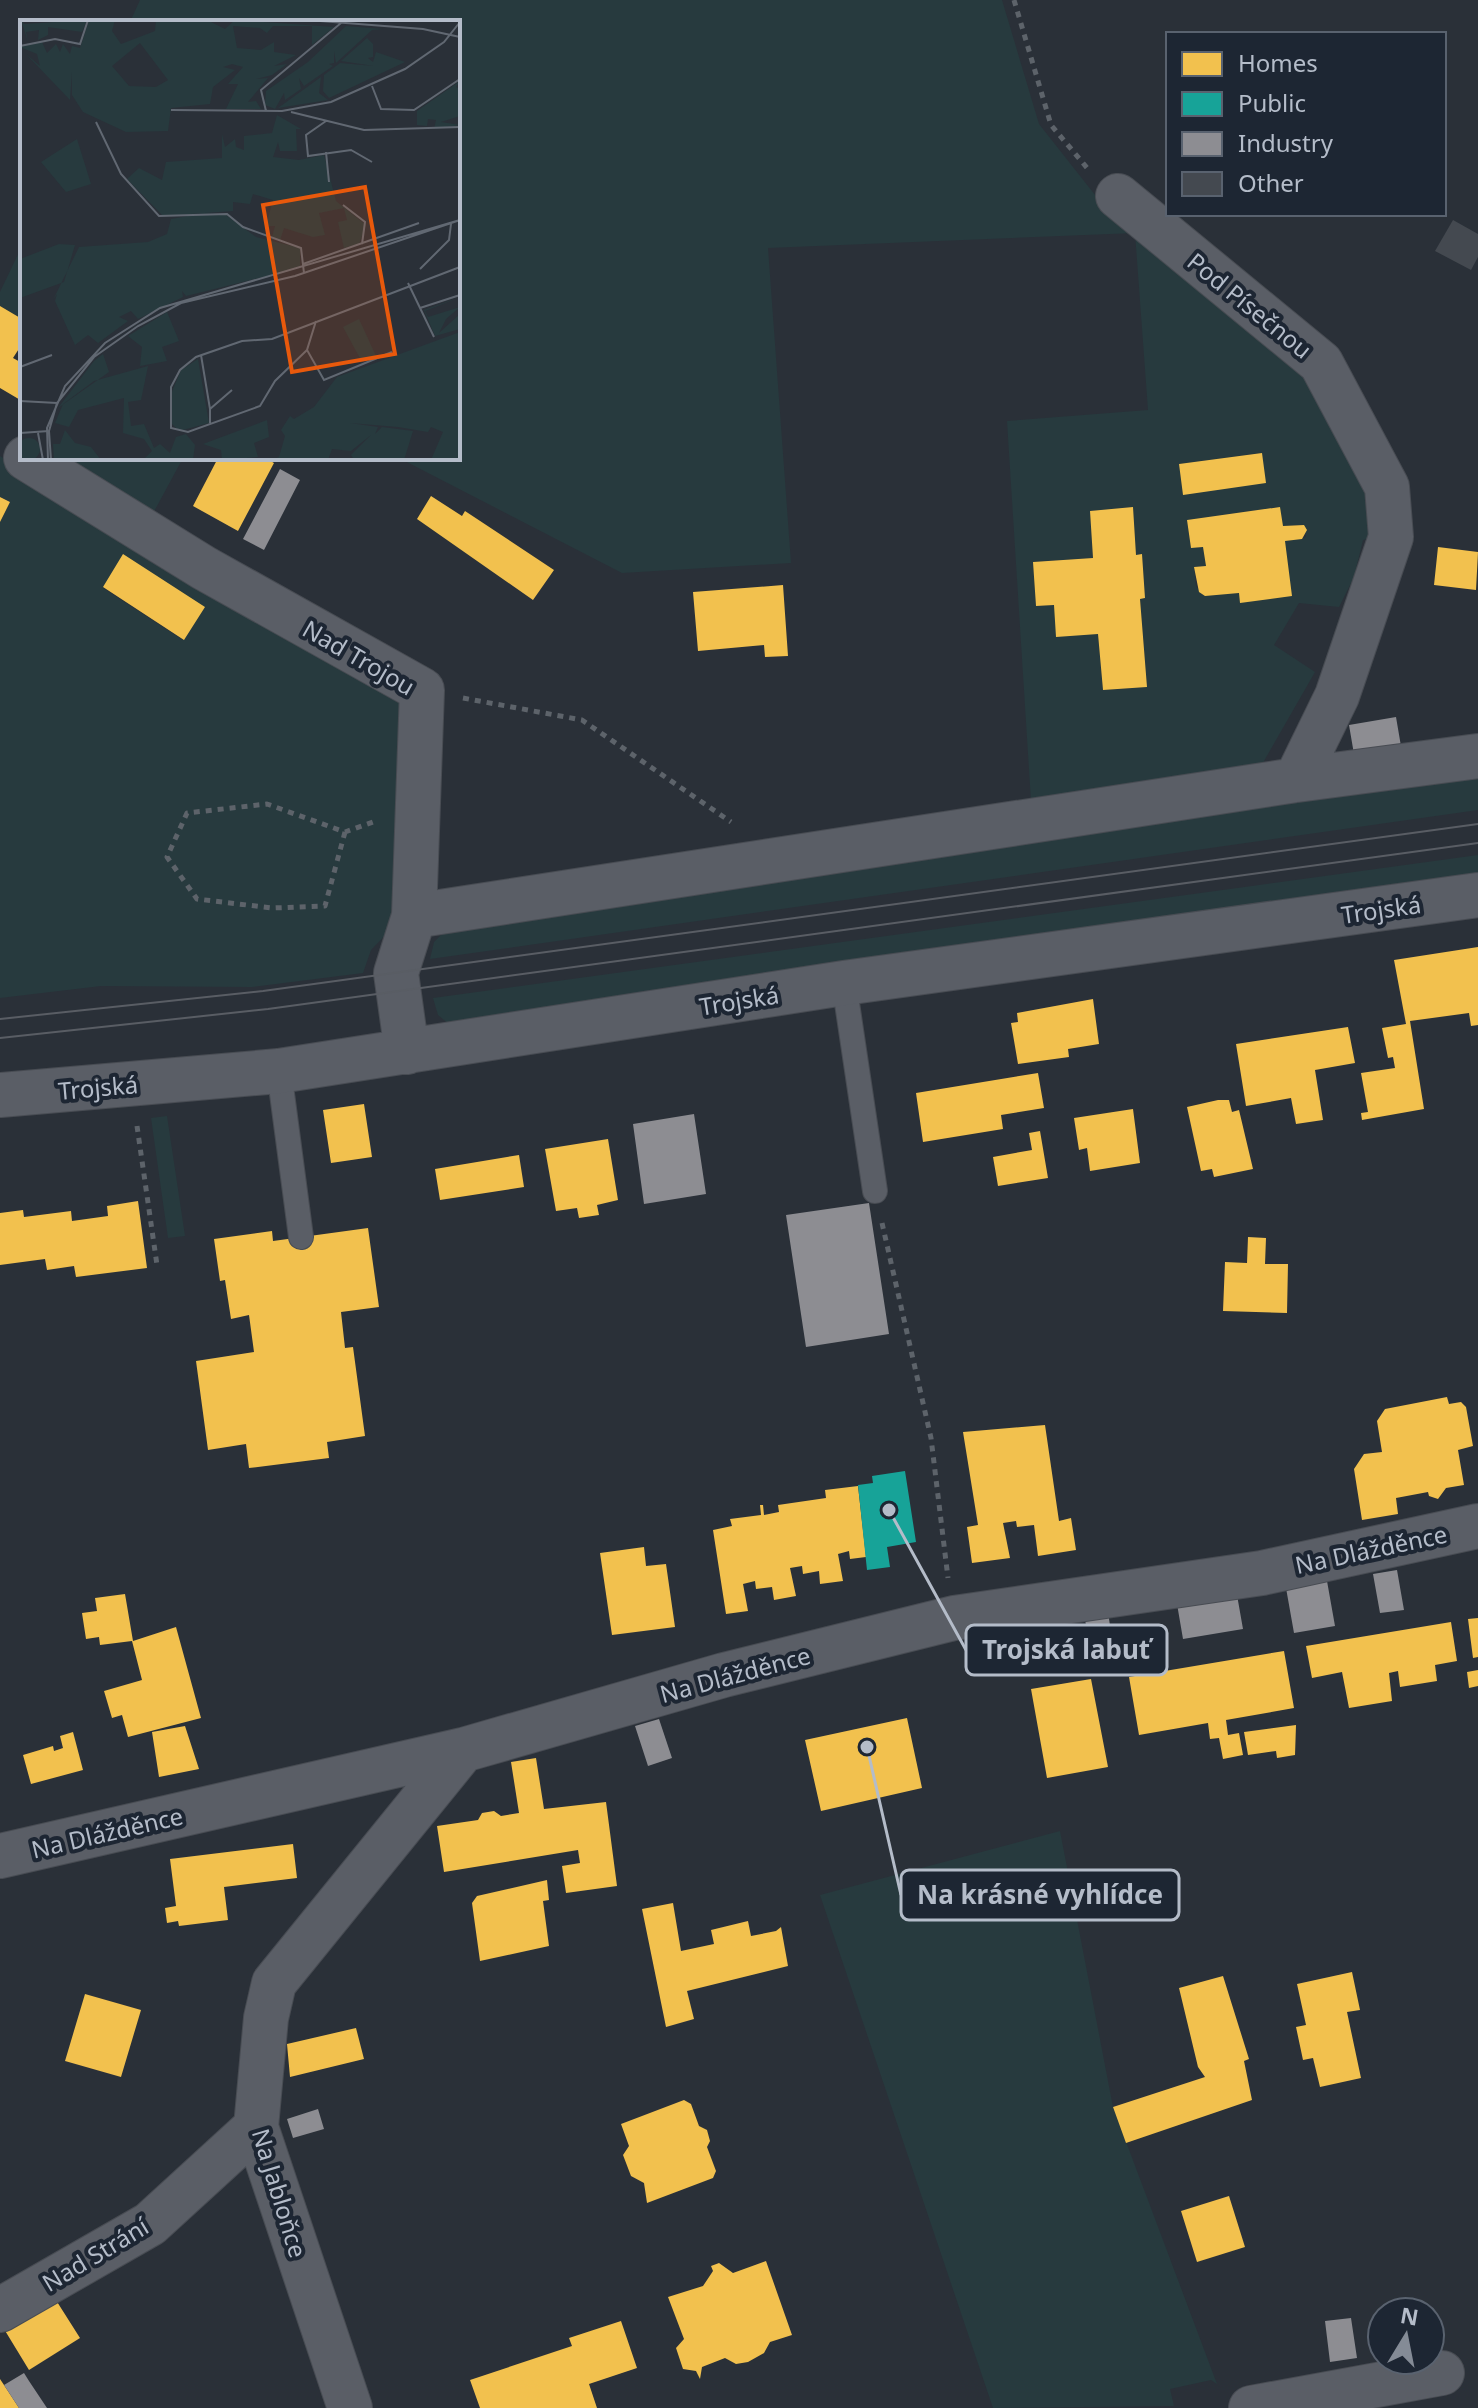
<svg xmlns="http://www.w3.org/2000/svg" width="1478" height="2408" viewBox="0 0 1478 2408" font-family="'Noto Sans',sans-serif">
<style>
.green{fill:#273a3e;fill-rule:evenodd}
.homes{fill:#f2c14e}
.public{fill:#17a398}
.industry{fill:#8d8d92}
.building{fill:#444950}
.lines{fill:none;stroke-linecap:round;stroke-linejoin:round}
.lane-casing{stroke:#484c53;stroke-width:26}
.street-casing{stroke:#484c53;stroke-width:46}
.path{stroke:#5d636a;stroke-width:5;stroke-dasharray:6 6;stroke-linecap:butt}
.lane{stroke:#5a5e66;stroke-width:24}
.street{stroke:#5a5e66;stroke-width:44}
.tram{stroke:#595d64;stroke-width:2}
.labels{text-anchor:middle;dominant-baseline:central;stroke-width:8;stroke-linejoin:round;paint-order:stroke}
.street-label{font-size:24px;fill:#b4bcc9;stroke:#1d2633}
.inset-road{fill:none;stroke:#616872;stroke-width:2}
.view{fill:#e8590c;fill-opacity:0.15;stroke:#e8590c;stroke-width:4}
.inset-edge{fill:none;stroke:#b4bcc9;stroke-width:4}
.leader{fill:none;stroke:#b4bcc9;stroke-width:3}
.callout-dot{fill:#b4bcc9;stroke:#1d2633;stroke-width:3}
.callout{fill:#1d2633;stroke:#b4bcc9;stroke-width:3}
.callout-label{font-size:26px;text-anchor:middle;font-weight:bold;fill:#b4bcc9}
</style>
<rect width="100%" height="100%" fill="#2a3038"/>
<!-- green -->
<path class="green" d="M140,0h862l37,124 60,76 203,172 85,161 -24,7 -9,37 -15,30 -40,-4 -25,42 41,27 -59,103 -225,26 -24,-380 141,-11 -13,-177 -367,15 23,315 -169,10 -223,-115h59v-436h-328zM1261,453h1l-79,41 -4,-30zM1133,507l3,48h6l3,43 -5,1 7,88 -44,3 -5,-56 -44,-29 -18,1 -3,-44 60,-4 -3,-47zM1279,507l4,19 21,-1 2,12 -21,4 -45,61 -1,-9 -36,2 -7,-9 -2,-19 12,-1 -3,-19 -12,1 -4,-28z
M22,246v73l-22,-13v-14z
M0,456l193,122 213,116 -6,226 -29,30 -8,23 -111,14 -151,-1 -101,12v-476l10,-20 -10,-5zM124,555l59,85 -80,-52z
M46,458h137l-33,61z
M1478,770v40l-1048,149 4,-17 13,-13z
M1478,855v21l-1029,148 -11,-9 -5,-17z
M167,1116l18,120 -17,2 -17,-120z
M1060,1831l53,276 104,277 -6,-4 -41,9 4,17 -181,2 -173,-513z"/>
<!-- homes -->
<path class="homes" d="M0,306l22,13v25l-9,14 9,5v38l-22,-13z
M1262,453l4,30 -83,12 -4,-31z
M218,458h47l9,5 -36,68 -45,-25z
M431,496l31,20 3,-5 89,59 -21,30 -116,-81z
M0,497l10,5 -10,20z
M1133,507l3,48 6,-1 3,44 -5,1 7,88 -44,3 -5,-56 -42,3 -2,-32 -18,1 -3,-44 60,-4 -3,-47z
M1280,507l3,19 21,-1 3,5 -5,9 -17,2 7,55 -52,7 -1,-10 -34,3 -6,-4 -5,-25 12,-1 -3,-19 -12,1 -4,-28z
M1438,547l40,5 -2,38 -42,-5z
M123,554l82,53 -21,33 -81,-53z
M783,585l5,71 -23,1 -1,-12 -66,6 -5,-59z
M1478,947v78l-7,1 -2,-13 -59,8 14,88 -62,11 -1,-7 7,-1 -7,-39 34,-5 -2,-11 -5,1 -6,-30 24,-4 -12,-64z
M1093,999l6,45 -31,5 1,8 -51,7 -7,-41 7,-1 -1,-9z
M1348,1027l7,36 -40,7 8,50 -27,4 -5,-26 -45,8 -10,-62z
M1038,1073l6,35 -43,7 2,14 -80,13 -7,-49z
M1218,1100h11l3,12 7,-2 14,59 -39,8 -2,-8 -11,2 -14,-64z
M364,1104l8,53 -41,6 -8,-53z
M1133,1109l7,54 -50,8 -3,-23 -8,2 -5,-32z
M1040,1131l8,47 -50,8 -5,-29 39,-7 -3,-17z
M608,1139l10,61 -21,5 2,10 -20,3 -2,-10 -21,3 -11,-62z
M519,1155l5,32 -84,13 -5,-31z
M138,1201l9,67 -71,9 -2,-11 -27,4 -2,-11 -45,6v-52l23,-3 1,7 47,-6 1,10 36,-5 -1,-10z
M368,1228l11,79 -38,5 4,36 8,-1 12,89 -38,6 2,16 -80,10 -3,-24 -38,6 -12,-89 58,-9 -5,-37 -18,4 -6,-39 -5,1 -6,-42 58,-8 1,10z
M1248,1237l18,1 -1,26h23l-1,49 -64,-2 2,-49 22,1z
M1447,1397l2,7 12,-2 5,5 7,39 -15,4 6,35 -18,3 -8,11 -9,-3 -1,-4 -32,6 2,16 -36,6 -8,-51 10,-15 18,-2 -5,-31 8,-12z
M1045,1425l14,96 12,-3 5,32 -38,6 -4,-31 -17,2 -1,-6 -13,2 7,35 -38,5 -5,-36 11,-2 -15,-93z
M858,1486l8,71 -16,2 -1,-8 -11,3 5,27 -23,3 -1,-13 -16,3 -1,-8 -12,2 6,28 -22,4 -2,-13 -16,2 -1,-8 -12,3 5,27 -22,3 -13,-84 19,-4 -2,-7 31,-4 -1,-10h3l1,10 15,-3 -1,-7 48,-7 -1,-8z
M644,1547l2,19 20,-2 9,63 -63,8 -12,-82z
M125,1594l8,47 43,-14 25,91 -73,19 -6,-22 -10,3 -8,-27 38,-11 -10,-39 -32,4 -1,-8 -13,2 -4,-26 15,-2 -2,-13z
M1478,1618v39l-5,1 -5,-39z
M1451,1622l6,39 -22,4 2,16 -37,6 -2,-16 -9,2 3,28 -43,7 -7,-36 -30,6 -6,-32z
M1284,1651l10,57 -68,12 2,15 11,-2 4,22 -20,4 -4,-21 -9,1 -2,-16 -69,12 -10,-58z
M1478,1670v16l-9,2 -2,-16z
M1091,1679l17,88 -61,11 -16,-89z
M907,1718l15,70 -101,23 -16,-71z
M1296,1725l-1,30 -18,3 -1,-7 -28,4 -4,-23z
M185,1726l14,43 -40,8 -7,-45z
M73,1732l10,38 -52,14 -8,-29 30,-9 1,5 9,-3 -3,-12z
M536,1758l8,51 62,-7 11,84 -51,7 -4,-27 18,-3 -2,-13 -134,22 -7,-46 41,-6 4,-7 12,-2 7,5 18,-3 -8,-51z
M293,1844l4,34 -73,9 4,33 -49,6 -1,-5 -11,2 -2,-15 11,-2 -6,-47z
M547,1880l2,20 -6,1 6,45 -69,15 -8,-58 5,-7z
M673,1903l8,48 33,-7 -3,-14 37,-9 3,15 25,-5 5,-4 7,39 -101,25 7,28 -28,8 -24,-118z
M1352,1972l8,38 -13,2 14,66 -41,9 -7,-29 -10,2 -7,-33 10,-2 -9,-41z
M1223,1976l26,83 -5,2 8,39 -126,43 -13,-36 92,-30 -7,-10 -19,-79z
M85,1994l56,16 -20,67 -56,-16z
M356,2028l8,31 -74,18 -3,-33z
M684,2100l7,4 8,22 8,4 3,11 -3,6 9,24 -3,7 -66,25 -3,-20 -13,-7 -8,-21 6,-9 -8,-22z
M1229,2196l16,51 -48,15 -16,-51z
M766,2261l26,74 -22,7 -6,11 -16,9 -12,2 -11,-6 -23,9 -2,12 -4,-8 -13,-2 -7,-21 8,-9 -16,-42 35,-11 10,-15 -2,-5 8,-3 14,10z
M54,2297l26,41 -51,32 -25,-41z
M621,2321l16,47 -48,16 8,24h-117l-10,-28 102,-34 -3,-8z
M0,2379l4,6 15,23h-19z"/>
<!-- public -->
<path class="public" d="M905,1471l11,71 -29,5 3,20 -23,3 -9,-85 15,-2 -1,-7z"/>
<!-- industry -->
<path class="industry" d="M280,469l20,11 -36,70 -21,-11z
M1396,717l7,41 -47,8 -7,-41z
M694,1114l12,80 -62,10 -11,-80z
M869,1203l20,131 -83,13 -20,-132z
M1397,1570l7,40 -24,3 -7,-39z
M1327,1581l8,45 -41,7 -8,-45z
M1237,1595l6,34 -60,10 -6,-35z
M1108,1612l5,34 -22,4 -7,-35z
M659,1719l13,39 -24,8 -13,-40z
M318,2109l6,20 -31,9 -6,-19z
M1351,2318l6,40 -27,4 -5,-41z
M24,2373l5,8 18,27h-28l-15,-23z"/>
<!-- building -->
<path class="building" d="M1453,220l25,14v23l-7,13 -36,-19z"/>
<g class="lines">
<defs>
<path id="lane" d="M844,983l31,208
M279,1071l22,166"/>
<path id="street" d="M1118,196l203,167 66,124 4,50 -54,159 -41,84
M26,458l178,110 218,122 -8,226 -18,57 11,79
M414,916l882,-136 182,-24
M0,1095l279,-24 565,-88 634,-88
M0,1856l463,-106 261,-75 230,-57 308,-45 216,-47
M0,2310l150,-86 106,-97
M350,2408l-94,-281 10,-109 8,-35 189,-233
M1251,2408l191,-35"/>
</defs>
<!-- lane casing -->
<use href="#lane" class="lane-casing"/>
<!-- street casing -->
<use href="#street" class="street-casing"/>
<!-- path -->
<path class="path" d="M1014,0l37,125 37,44
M463,698l119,22 149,102
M345,832l-20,74 -53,2 -75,-9 -30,-42 20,-44 80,-9 78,28 31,-11
M137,1126l20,139
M882,1223l49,215 17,140"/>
<!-- lane -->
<use href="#lane" class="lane"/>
<!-- street -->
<use href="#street" class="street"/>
<!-- tram -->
<path class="tram" d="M0,1019l263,-28 1215,-167
M0,1038l268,-29 1210,-166"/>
</g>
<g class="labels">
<!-- street labels -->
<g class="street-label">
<text transform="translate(1250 305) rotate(39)">Pod Písečnou</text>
<text transform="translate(359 657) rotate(30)">Nad Trojou</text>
<text transform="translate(1381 909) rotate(-8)">Trojská</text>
<text transform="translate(739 1000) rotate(-9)">Trojská</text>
<text transform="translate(98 1087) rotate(-5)">Trojská</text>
<text transform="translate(1371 1549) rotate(-12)">Na Dlážděnce</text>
<text transform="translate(735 1674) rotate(-15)">Na Dlážděnce</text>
<text transform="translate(107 1832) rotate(-13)">Na Dlážděnce</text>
<text transform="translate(280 2193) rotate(73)">Na Jabloňce</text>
<text transform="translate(95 2254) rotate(-31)">Nad Strání</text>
</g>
</g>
<!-- overview -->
<g transform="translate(20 20)">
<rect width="440" height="440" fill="#2a3038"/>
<path d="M1,0l3,4 63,-4 -5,12 -34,-5v8l-10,5 1,-10 -13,2 2,10zM69,0h26l-3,11 9,13 34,-13 1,-11h51l18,9 10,-9 99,7 -22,18v-19h-39l-6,7 -7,-5 -27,-2 4,22 24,2 13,-8v10l22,3 -22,11 13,-2 -15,11 -16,4 12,-1 -20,24 8,-1 5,8h-35l12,-25h-10l15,-17 -11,-3 -9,3 12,3 -22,17 -3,17 -39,4 -3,23 -42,1 -43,-20 -11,-17v-23l-2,28 -44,-46 14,12 -3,-12 -17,-7 22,-5 5,11 9,-9 4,8 3,-8 7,10 2,-8 8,2zM120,23l28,37 -12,7 -27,-1 -17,-20zM326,6l37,3 -11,1 -36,33 -2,-12v12l-5,1 4,2 -29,20 -5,-8 2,11 -16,11 -1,-7 -9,16 -10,-4 1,-14 42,-29zM347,18l6,6v13l-5,1 5,4 3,-10 29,10 -76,36 -6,-7 1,-16 16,-12 34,3 -33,-5zM301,57l-2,16 9,7 -50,8zM440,61l-4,6 4,2v27l-19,6 19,3 -26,4 2,-9 -8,-1 -1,7 -10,-1v-14zM257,95l24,14h-5l1,22h-17l-2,-9 -5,15 26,3 25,-5 12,46 30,24 -7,19 -15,4 -6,-26 9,-2 -3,-12 -25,5 6,22 -12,2 -29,-9 -4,12 -8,-3 3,-11h-9l7,-26 -20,-6 -3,10 -17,-2v9l-70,5 -36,-37 12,-11 23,12 4,-18 56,-4v-24l3,13 10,-8 1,8 8,3v-14l28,-3zM57,119l14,45 -25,8 -25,-30zM184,193l22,2 30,22 44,11v20l-114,28 -4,-5 1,6 -45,22 -7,-8 -12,6 9,4 -30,22 -10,-8 -13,10 -20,-44 2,-7 -4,6 26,-53 69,-5 19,-8 4,-15zM39,224l16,1 -11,37 -44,16v-39zM440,277l-35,14 3,6 32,-10 -14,12 -7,14 21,-19v15l-25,7 -11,-26zM147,292l12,29 -17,6 5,14 -27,5 2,-19 -14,-11zM339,299l17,37 -14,6 -19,-35zM440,312v128h-29l12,-28 -12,-5 -3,5 -30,-5 -48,-4 28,4 -3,7 7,-7 31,4 -9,29h-50l-3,-5 20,-20 -20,16 -19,-2 -4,11h-57l8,-3 6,-21 -4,-6 9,-14 4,3 20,-12 23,-30zM83,334l6,18 -51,36 36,-47zM178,339l11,64 -30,8 -9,-9 1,-28 10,-24zM128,346l-7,34 -13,2 3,24 13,-2 10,24 6,-4 10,9 6,-16 10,-3 9,11 -2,15h-50l9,-9 -8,-12 -21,-6 1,-35 -46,12 -9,17 -14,-4 8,-19 31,-23zM247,400l2,17 -15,6 4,14 -36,3 -1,-10 -18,-6zM45,410l10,13 16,4 10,13h-47l-1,-16h7zM-2 429a11 11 0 1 1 22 0a11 11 0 1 1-22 0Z" fill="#273a3e" fill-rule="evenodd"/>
<path class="inset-road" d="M287,0l116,9 37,8M0,26l35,-7 25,5 8,-24M352,66l9,23 33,1 46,-31M151,90l111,1 49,-9 74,-33 39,-27 16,-20M246,91l-5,-21 80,-67M271,92l73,18 96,-3M306,101l-20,14 2,21 43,-6 21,12M76,102l25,52 38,42 68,-2 16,13 58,21 3,25M306,132l3,30M323,185l22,17 -3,22M283,244l116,-41M400,249l29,-29 2,-16M388,263l26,54M400,288l40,-13M296,301l-9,29 17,30 68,-28M287,330l-32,31 -15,25 -72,26 -17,-4v-41l9,-17 16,-13 46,-16 30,-2 188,-72M181,335l9,54M0,347l32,-12M0,381l37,2M190,403v-14l22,-19M0,413l29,-2M18,413l5,27M28,440l-1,-32 18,-42 40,-43 55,-35 300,-88M31,440l-2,-29 8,-28 37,-46 44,-31 43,-23 114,-27 165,-56"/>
<path class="view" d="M345,167l30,167 -103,18 -29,-167z"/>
<rect width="440" height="440" class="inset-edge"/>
</g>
<!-- callouts -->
<path class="leader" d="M889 1510L966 1650M867 1747L901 1895"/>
<g class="callout-dot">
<circle cx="889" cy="1510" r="8"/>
<circle cx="867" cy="1747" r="8"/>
</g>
<g class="callout">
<rect x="966" y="1625" width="201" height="50" rx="8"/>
<rect x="901" y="1870" width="278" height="50" rx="8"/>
</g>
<g class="callout-label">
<text x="1066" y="1659">Trojská labuť</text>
<text x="1040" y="1904">Na krásné vyhlídce</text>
</g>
<!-- legend -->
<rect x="1166" y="32" width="280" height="184" fill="#1d2633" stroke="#59626f" stroke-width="2"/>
<rect x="1182" y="52" width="40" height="24" fill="#f2c14e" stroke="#59626f" stroke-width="2"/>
<text x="1238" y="72" font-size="24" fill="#b4bcc9">Homes</text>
<rect x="1182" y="92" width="40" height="24" fill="#17a398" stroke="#59626f" stroke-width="2"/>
<text x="1238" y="112" font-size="24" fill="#b4bcc9">Public</text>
<rect x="1182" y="132" width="40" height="24" fill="#8d8d92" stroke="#59626f" stroke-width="2"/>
<text x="1238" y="152" font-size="24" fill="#b4bcc9">Industry</text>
<rect x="1182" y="172" width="40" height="24" fill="#444950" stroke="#59626f" stroke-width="2"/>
<text x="1238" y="192" font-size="24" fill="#b4bcc9">Other</text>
<!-- north arrow -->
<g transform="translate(1406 2336) rotate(10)"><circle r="38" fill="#1d2633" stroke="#59626f" stroke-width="2"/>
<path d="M0-6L14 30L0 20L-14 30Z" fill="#848b96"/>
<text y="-12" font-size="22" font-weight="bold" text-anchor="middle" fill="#b4bcc9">N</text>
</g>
</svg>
